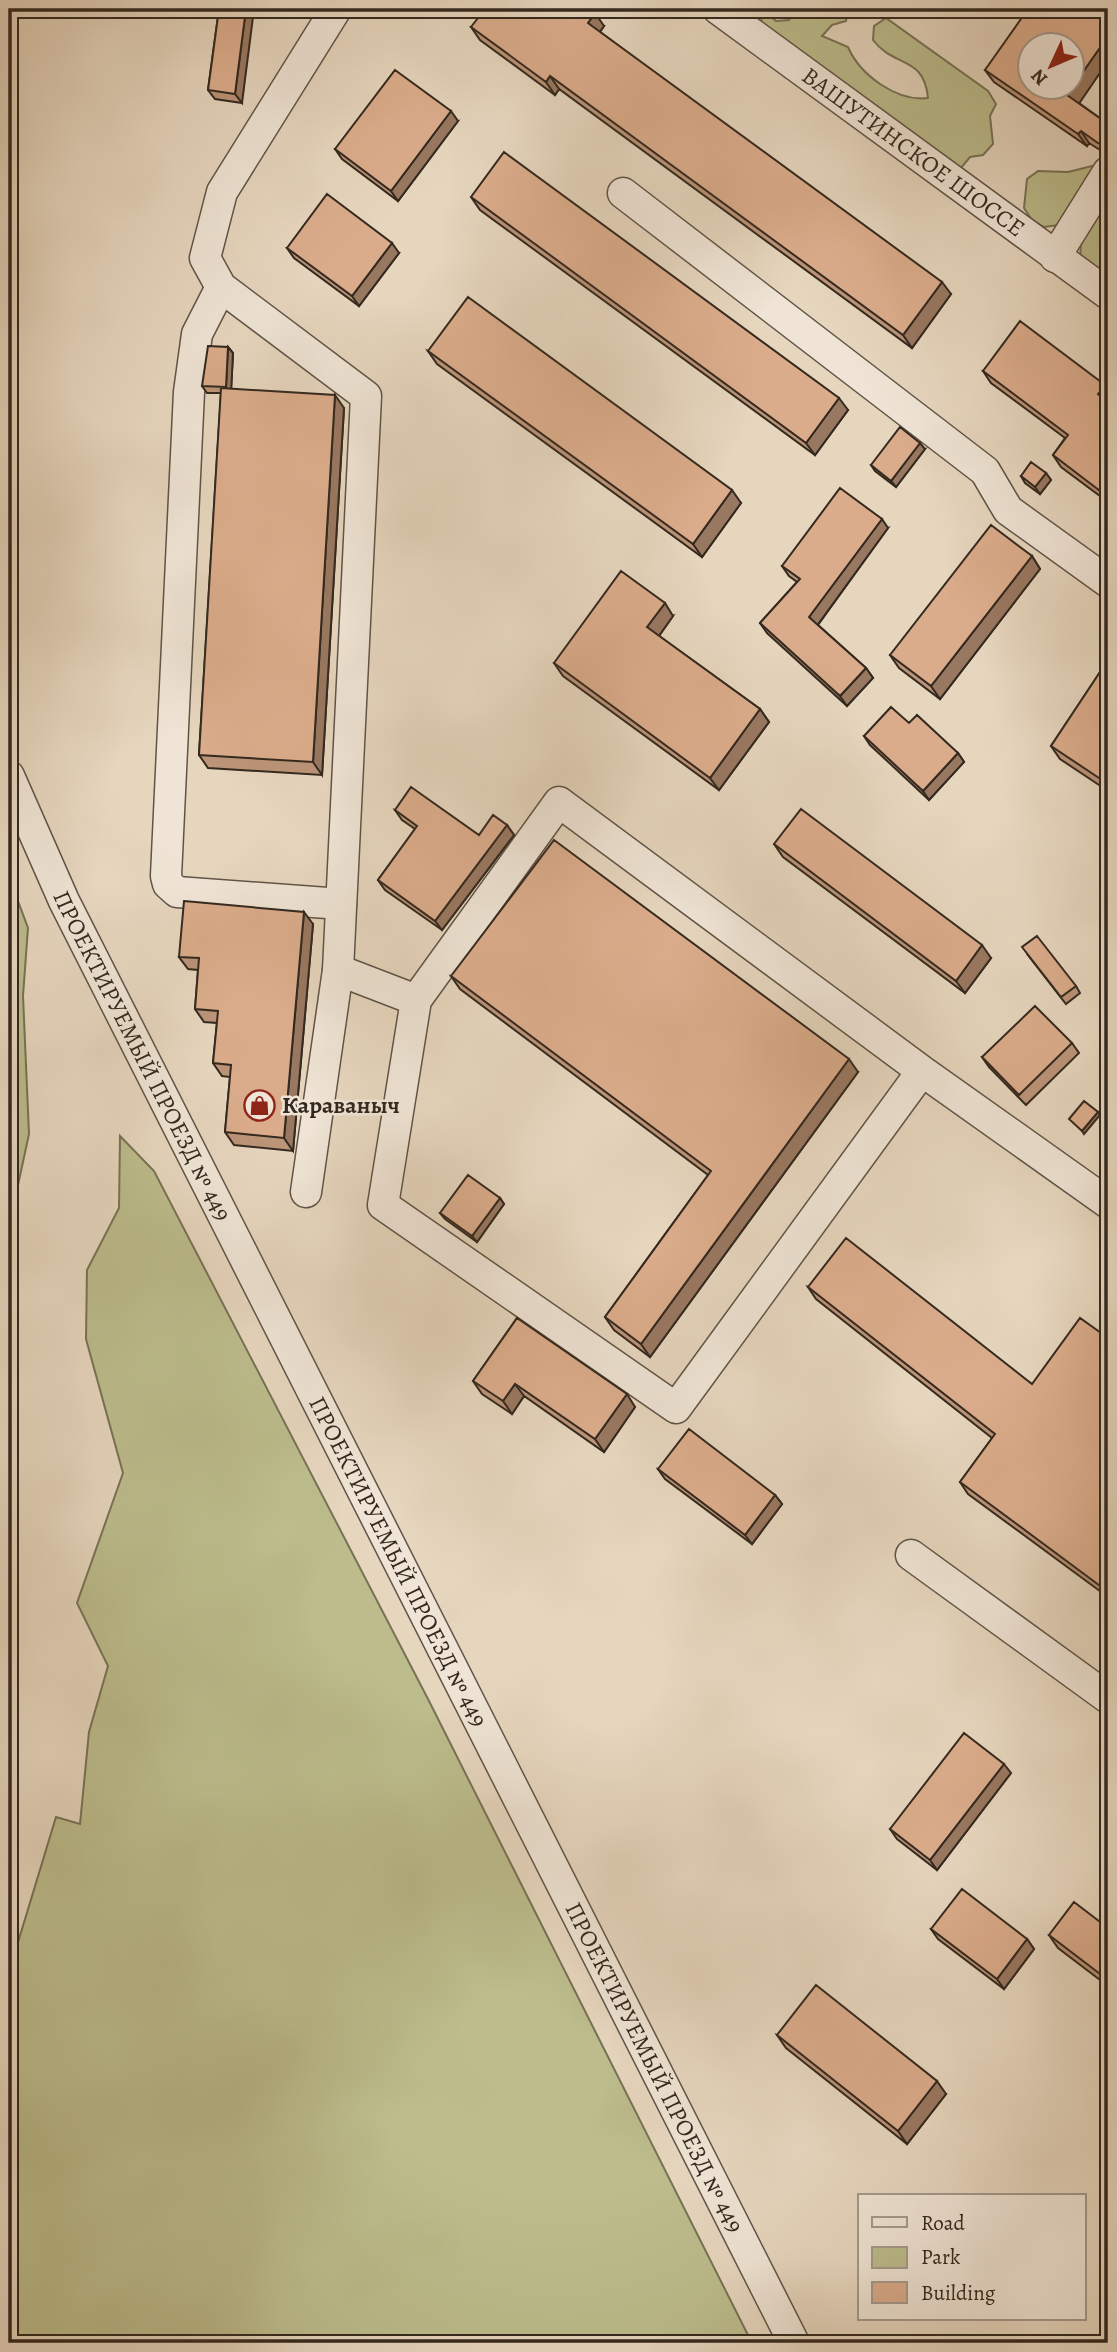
<svg xmlns="http://www.w3.org/2000/svg" width="1117" height="2352" viewBox="0 0 1117 2352" font-family="Alegreya,serif">
<style>
.green{fill:#bcbc8c;stroke:#787256;stroke-width:2}
.lines{fill:none;stroke-linecap:round;stroke-linejoin:round}
.minor-casing{stroke:#605447;stroke-width:33}
.minor{stroke:#efe4d5;stroke-width:30}
.wall{fill:#bc9478;stroke:#34291f;stroke-width:2}
.shaded-wall{fill:#997861;stroke:#34291f;stroke-width:2}
.building{fill:#dbac8b;stroke:#34291f;stroke-width:2;fill-rule:evenodd}
.labels{text-anchor:middle;dominant-baseline:central;stroke-width:5;stroke-linejoin:round;paint-order:stroke}
.street-label{font-size:24px;fill:#34291f;stroke:#efe4d5}
.poi-label{font-size:24px;font-weight:bold;fill:#34291f;stroke:#efe4d5;text-anchor:start}
</style>
<rect width="100%" height="100%" fill="#e6d6be"/>
<filter id="stains"><feTurbulence type="fractalNoise" baseFrequency=".00286" numOctaves="4"/><feColorMatrix values="0 0 0 0 .2 0 0 0 0 .09 0 0 0 0 .02 0 0 0 .5 -.17"/></filter>
<radialGradient id="worn" r=".72"><stop offset=".6" stop-color="#630" stop-opacity="0"/><stop offset="1" stop-color="#630" stop-opacity=".3"/></radialGradient>
<!-- green -->
<path class="green" d="M796,9h53l-3,12 -14,4 -10,11 26,11c12,28 49,55 80,51 -4,-43 -34,-30 -55,-58l1,-14 12,-8 102,73 8,13 -6,12 3,28 -10,11 -13,2 -9,11 -201,-139 2,-13 6,-2 8,7 13,-1z
M1096,165l12,5v106l-4,3 -24,-14 1,-28 -22,-12 -15,2 -12,-7 -8,-12 3,-29 11,-8 30,1z
M9,877l19,51 -5,68 6,138 -14,65 -6,134z
M120,1136l34,35 274,528 324,644h-743v-371l47,-155 24,7 9,-92 19,-66 -31,-63 46,-130 -37,-134 1,-69 32,-62z"/>
<g class="lines">
<defs>
<g id="minor">
<path d="M336,9l-114,183 -17,66 16,29 145,109 -28,574"/>
<path id="s1" d="M718,9l390,285"/>
<path d="M623,193l362,278 23,39 100,72"/>
<path d="M1055,257l53,-85"/>
<path d="M221,287l-24,47 -8,58 -23,484 2,8 9,8 164,12"/>
<path id="s2" d="M9,776l55,125 730,1442"/>
<path d="M922,1071l-246,337 -293,-203 33,-205 143,-198 363,269 186,132"/>
<path d="M306,1192l32,-222 78,30"/>
<path d="M911,1555l197,143"/>
</g>
</defs>
<!-- minor casing -->
<use href="#minor" class="minor-casing"/>
<!-- minor -->
<use href="#minor" class="minor"/>
</g>
<!-- wall -->
<path class="wall" d="M219,9l23,94 -27,-4 -7,-9z
M884,9h18l-6,8z
M1108,9v52l-29,42 29,21v31l-19,-12 -2,3 -93,-64 -9,-12z
M604,26l-4,6 351,262 -39,54 -353,-259 -4,6 -75,-55 -9,-13z
M458,121l-60,80 -56,-42 -7,-10z
M471,197l377,213 -33,45 -335,-245z
M287,248l112,5 -40,53 -65,-48z
M228,347l5,6 -2,36 113,19 -22,367 -114,-7 -9,-13 22,-362h-14l-5,-7z
M428,351l313,152 -39,54 -265,-193z
M983,371l122,14 3,4v113l-47,-35 -8,-12 12,-17 -74,-55z
M925,449l-29,38 -21,-16 -4,-6z
M1046,473l5,7 -11,14 -15,-11 -4,-7z
M888,528l-70,97 48,43 7,10 -26,28 -80,-73 -7,-10 37,-41 -8,-6 -7,-10z
M1032,556l8,13 -100,130 -41,-31 -9,-13z
M673,616l-14,20 101,73 9,13 -50,68 -156,-114 -9,-13z
M1108,660v131l-48,-32 -9,-13z
M909,723l49,30 6,9 -35,38 -59,-55 -6,-9z
M395,810l84,25 28,-10 7,10 -72,95 -57,-40 -7,-10 37,-51 -13,-9z
M774,844l217,114 -26,35 -182,-136z
M313,924l-20,227 -59,-6 -9,-13 5,-55 -8,-1 -9,-13 4,-40 -13,-1 -9,-13 3,-39 -10,-1 -9,-12z
M1027,954l49,32 4,7 -14,11z
M451,976l407,96 -208,285 -36,-27 -9,-13 103,-142 -248,-186z
M1072,1043l7,10 -53,52 -37,-38 -7,-10z
M500,1198l4,6 -27,38 -32,-23 -5,-6z
M808,1287l224,97 76,-46v259l-140,-103 -8,-12 32,-44 -176,-139z
M517,1318l118,89 -31,45 -80,-56 -12,18 -30,-20 -9,-13z
M658,1469l117,26 7,9 -30,40 -87,-65z
M1011,1773l-74,97 -40,-31 -7,-10z
M1108,1928v58l-50,-38 -9,-13z
M931,1929l96,10 7,10 -30,40 -66,-50z
M777,2035l169,59 -39,50 -121,-96z"/>
<!-- shaded-wall -->
<path class="shaded-wall" d="M246,9h8l-12,94 -7,-9z
M890,9h12l-6,8z
M595,13l9,13 -7,10 -9,-13z
M1108,36v25l-32,47 -9,-13z
M550,76l9,13 -4,6 -9,-13z
M451,111l7,10 -60,80 -7,-10z
M1081,131l8,12 -2,3 -9,-12z
M392,243l7,10 -40,53 -7,-10z
M942,282l9,12 -39,54 -9,-13z
M228,347l5,6 -2,41 -5,-7z
M1105,385l3,4v14l-10,-9z
M335,395l9,13 -22,367 -9,-13z
M839,398l9,12 -33,45 -9,-12z
M920,443l5,6 -29,38 -5,-6z
M1046,473l5,7 -11,14 -5,-7z
M732,490l9,13 -39,54 -9,-13z
M882,519l6,9 -72,99 -7,-10z
M1032,556l8,13 -100,130 -9,-13z
M665,603l8,13 -17,24 -9,-13z
M866,668l7,10 -26,28 -7,-10z
M760,709l9,13 -50,68 -9,-12z
M958,753l6,9 -35,38 -6,-9z
M507,825l7,10 -72,95 -7,-9z
M304,912l9,12 -20,227 -9,-13z
M982,945l9,13 -26,35 -9,-12z
M849,1059l9,13 -208,285 -9,-13z
M1098,1112l2,3 -16,19 -2,-3z
M500,1198l4,6 -27,38 -5,-6z
M515,1384l9,12 -12,18 -9,-13z
M627,1394l8,13 -31,45 -9,-13z
M775,1495l7,9 -30,40 -7,-9z
M1108,1581v14l-5,-7z
M1004,1764l7,9 -74,97 -7,-10z
M1027,1939l7,10 -30,40 -7,-10z
M937,2081l9,13 -39,50 -9,-13z"/>
<!-- building -->
<path class="building" d="M219,9h27l-11,85 -27,-4z
M485,9h104l6,4 -7,10 354,259 -39,53 -353,-259 -4,6 -75,-55z
M1028,9h80v27l-41,59 41,29v21l-10,-2 -17,-12 -3,3 -93,-64zM1030,46h42v42h-42z
M395,70l56,41 -60,80 -56,-42z
M504,152l335,246 -33,45 -335,-246z
M327,194l65,49 -40,53 -65,-48z
M468,297l264,193 -39,54 -265,-193z
M1020,321l85,64 -7,9 10,8v95l-55,-42 15,-20 -85,-64z
M208,346l20,1 -2,40 -24,-1z
M221,388l114,7 -22,367 -114,-7z
M900,427l20,16 -29,38 -20,-16z
M1031,462l15,11 -11,14 -14,-11z
M840,488l42,31 -73,98 57,51 -26,28 -80,-73 40,-44 -18,-13z
M991,525l41,31 -101,130 -41,-31z
M621,571l44,32 -18,24 113,82 -50,69 -156,-115z
M1108,660v124l-57,-38z
M891,707l18,16 8,-8 41,38 -35,38 -59,-55z
M411,787l68,48 14,-20 14,10 -72,96 -57,-41 39,-54 -22,-16z
M801,809l181,136 -26,36 -182,-137z
M554,840l295,219 -208,285 -36,-27 106,-146 -260,-195z
M184,901l120,11 -20,226 -59,-6 6,-67 -18,-2 5,-52 -23,-2 4,-51 -20,-1z
M1037,936l39,50 -15,11 -39,-50z
M1035,1006l37,37 -53,52 -37,-38z
M1084,1101l14,11 -16,19 -13,-12z
M468,1175l32,23 -28,38 -32,-23z
M846,1238l186,146 48,-66 28,20v243l-5,7 -143,-106 35,-48 -187,-147z
M517,1318l110,76 -32,45 -80,-55 -12,17 -30,-20z
M689,1429l86,66 -30,40 -87,-66z
M964,1733l40,31 -74,96 -40,-31z
M962,1889l65,50 -30,40 -66,-50z
M1074,1902l34,26v52l-59,-45z
M816,1985l121,96 -39,50 -121,-96z"/>
<!-- icons -->
<defs>
<symbol id="shop-ring" viewBox="-11 -11 22 22"><circle r="9.5" fill="#efe4d5" stroke="#8f2418" stroke-width="1.5"/><path d="M-5-2.5h2.3a2.7 3.5 0 0 1 5.4 0H5L5.5 6h-11ZM-1.5-2.5h3a1.5 2.3 0 0 0-3 0Z" fill="#8f2418"/></symbol>
</defs>
<g fill-rule="evenodd">
<use href="#shop-ring" x="242" y="1088" width="35" height="35"/>
</g>
<g class="labels">
<!-- street labels -->
<g class="street-label">
<text stroke="none"><textPath href="#s1" startOffset="242">ВАШУТИНСКОЕ ШОССЕ</textPath></text>
<text stroke="none"><textPath href="#s2" startOffset="310">ПРОЕКТИРУЕМЫЙ ПРОЕЗД № 449</textPath></text>
<text stroke="none"><textPath href="#s2" startOffset="877">ПРОЕКТИРУЕМЫЙ ПРОЕЗД № 449</textPath></text>
<text stroke="none"><textPath href="#s2" startOffset="1444">ПРОЕКТИРУЕМЫЙ ПРОЕЗД № 449</textPath></text>
</g>
<!-- poi labels -->
<g class="poi-label">
<text x="282" y="1105">Караваныч</text>
</g>
</g>
<!-- margin -->
<rect width="1117" height="2352" fill="none" stroke="#e6d6be" stroke-width="35"/>
<rect x="10" y="10" width="1096" height="2331" fill="none" stroke="#34291f" stroke-width="3.5"/>
<rect x="18" y="18" width="1082" height="2317" fill="none" stroke="#34291f" stroke-width="2"/>
<!-- legend -->
<rect x="858" y="2194" width="228" height="126" fill="#efe4d5" stroke="#a4998c" stroke-width="2"/>
<rect x="872" y="2217" width="35" height="10" fill="#efe4d5" stroke="#a4998c" stroke-width="2"/>
<text x="921" y="2230" font-size="21" fill="#34291f">Road</text>
<rect x="872" y="2247" width="35" height="21" fill="#bcbc8c" stroke="#a4998c" stroke-width="2"/>
<text x="921" y="2264" font-size="21" fill="#34291f">Park</text>
<rect x="872" y="2282" width="35" height="21" fill="#dbac8b" stroke="#a4998c" stroke-width="2"/>
<text x="921" y="2300" font-size="21" fill="#34291f">Building</text>
<!-- north arrow -->
<g transform="translate(1051 66) rotate(226)"><circle r="33" fill="#efe4d5" stroke="#a4998c" stroke-width="2"/>
<path d="M0-5L12 26L0 18L-12 26Z" fill="#8f2418"/>
<text y="-10" font-size="19" font-weight="bold" text-anchor="middle" fill="#34291f">N</text>
</g>
<rect width="100%" height="100%" filter="url(#stains)"/>
<rect width="100%" height="100%" fill="url(#worn)"/>
</svg>
